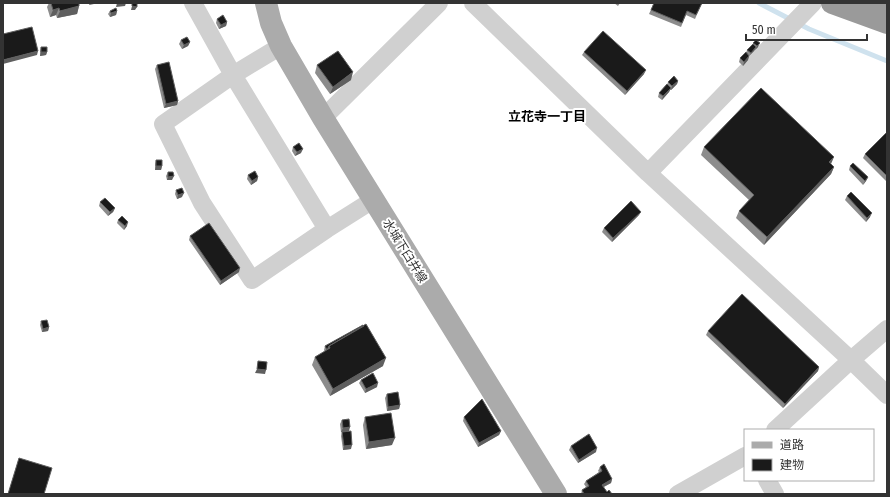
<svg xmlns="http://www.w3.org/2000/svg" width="890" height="497" viewBox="0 0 890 497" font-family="'Fira Sans Condensed','Noto Sans JP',sans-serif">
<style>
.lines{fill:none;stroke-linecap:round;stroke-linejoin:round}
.stream{stroke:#cfe2ee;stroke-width:5}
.minor{stroke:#d0d0d0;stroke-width:18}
.major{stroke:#ababab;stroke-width:22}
.highway{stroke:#9a9a9a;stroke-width:22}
.wall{fill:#8c8c8c}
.shaded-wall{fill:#5f5f5f}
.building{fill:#1a1a1a;stroke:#5f5f5f}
.labels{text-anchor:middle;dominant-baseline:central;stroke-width:4;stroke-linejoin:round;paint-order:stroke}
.street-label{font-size:12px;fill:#333;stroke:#fff}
.neighbourhood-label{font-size:13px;font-weight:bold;fill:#000;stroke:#fff}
</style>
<rect width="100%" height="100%" fill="#fff"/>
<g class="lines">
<!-- stream -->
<path class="stream" d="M759,3l50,26 78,32"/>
<!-- minor -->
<path class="minor" d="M193,3l40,72 94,154
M473,3l175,170 203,187 36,35
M281,46l-48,29 -70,49 39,79 50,77 75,-51 46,-29
M323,118l116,-115
M648,173l165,-170
M775,430l76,-70 36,-31
M767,480l8,14
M678,494l67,-38"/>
<!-- major -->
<path class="major" d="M266,3l5,20 10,23 42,72 233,376"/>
<!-- highway -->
<path class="highway" d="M832,3l55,20
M877,3l10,4"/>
</g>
<!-- wall -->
<path class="wall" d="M49,3h30v3l-2,8 -20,4 -1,-3 -6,2 -3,-10z
M614,3h6l-2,3z
M654,3h48l-7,16 -9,-4 -5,12 -32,-13z
M110,11h7l-1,4 -6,2 -2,-3z
M217,19l10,3 -1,4 -7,3 -3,-6z
M181,40l9,2 -2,4 -6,3 -3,-5z
M753,43l5,4 -9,9 -1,4 -5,6 -4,-4 1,-4 6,-5 1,-3 6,-6z
M41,47l6,5 -1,3 -6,1v-5z
M584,52l60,22 -19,21 -43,-40z
M157,65l21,36 -1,4 -13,3 -9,-39z
M317,65l34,15 -21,14 -15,-21z
M678,81l-1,3 -6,6h-1l-1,2 -7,8 -4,-3 1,-4 8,-8 1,-3z
M887,132v50l-24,-24 2,-4z
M293,147l8,6 -6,3 -3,-5z
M704,147l127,17 3,3 -3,7 -67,71 -28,-27 3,-7 10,-11 -48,-45z
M156,160l6,6 -1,4h-6v-6z
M850,166l18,11 -2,4 -3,4 -14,-15z
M168,172l4,8h-5l-1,-4z
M248,175l10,2 -1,4 -6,4 -4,-6z
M176,190l6,7 -5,2 -2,-5z
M847,196l23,21 -4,5 -21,-22z
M100,202l15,6 -2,4 -5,4 -9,-10z
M639,215l-27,27 -10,-10 2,-4z
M118,220l9,6 -3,4 -7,-7z
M190,236l49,36 -19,13 -31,-45z
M41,321l8,6 -1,4 -6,1 -2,-7z
M363,325l20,41 -53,30 -18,-31 3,-8 10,-5 -1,-2 1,-4z
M708,331l111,36 -1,4 -35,37 -77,-73z
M361,380l16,7 -12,6 -6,-10z
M387,394l13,11 -1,4 -12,2 -2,-13z
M365,417l27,28 -26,4 -3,-24z
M464,417l37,14 -2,4 -21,12 -15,-26z
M342,420l7,11 -8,1 -1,-8z
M342,432l9,17 -8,1 -2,-14z
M571,446l25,6 -18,11 -9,-13z
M19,458l25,36h-36z
M600,467l12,12 -1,4 -7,4 3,5 5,2h-31l1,-4 4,-3 -2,-3 2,-3 13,-9 -1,-1z"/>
<!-- shaded-wall -->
<path class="shaded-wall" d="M90,3h9l-10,2z
M117,3h9l-1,3 -9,1z
M79,6l-2,8 -20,4 3,-7z
M132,6l5,1 -2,3h-4z
M59,8l-3,7 -6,2 3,-7z
M117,11l-1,4 -6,2 1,-4z
M227,22l-1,4 -7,3 2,-4z
M190,42l-2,4 -6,3 2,-4z
M760,43l-2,4 -3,3 2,-4z
M756,47l-2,4 -5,5 2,-3z
M38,51l-1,4 -34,9v-4z
M41,52h6l-1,3 -6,1z
M749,56l-1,4 -5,6 1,-4z
M646,70l-2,4 -19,21 2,-4z
M353,72l-2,8 -21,14 3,-7z
M678,81l-1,3 -6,6 1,-4z
M671,88l-2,4 -7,8 1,-4z
M178,101l-1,4 -13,3 2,-4z
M303,149l-2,4 -6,3 2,-4z
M834,157l-3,7 -2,-2z
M156,166h6l-1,4h-6z
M834,167l-3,7 -67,71 3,-8z
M174,176l-2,4h-5l1,-3z
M258,177l-1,4 -6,4 1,-4z
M868,177l-2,4 -3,4 2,-4z
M184,193l-2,4 -5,2 1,-4z
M115,208l-2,4 -5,4 2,-4z
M641,212l-2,3 -27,27 1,-4z
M872,213l-2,4 -4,5 1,-4z
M128,222l-1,4 -3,4 1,-4z
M240,268l-1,4 -19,13 1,-4z
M49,327l-1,4 -6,1 1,-3z
M386,358l-3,8 -53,30 3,-7z
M819,367l-1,4 -35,37 2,-4z
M257,369l9,1 -1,4 -10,-1z
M378,383l-1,4 -12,6 1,-4z
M400,405l-1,4 -12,2 1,-4z
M350,427l-1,4 -8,1 2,-4z
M501,431l-2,4 -21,12 1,-4z
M395,438l-3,7 -26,4 3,-7z
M352,445l-1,4 -8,1 1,-4z
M597,448l-1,4 -18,11 1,-3z
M612,479l-1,4 -10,5 1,-3z"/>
<!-- building -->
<path class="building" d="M51,3h28v3l-19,5 -1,-3 -6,2z
M132,3h5v4l-5,-1z
M654,3h48l-6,12 -9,-4 -5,12 -31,-13z
M116,8l1,3 -6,2 -1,-2z
M223,15l4,7 -6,3 -4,-6z
M32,27l6,24 -35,9v-26z
M603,31l43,39 -19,21 -43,-39z
M187,37l3,5 -6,3 -3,-5z
M756,40l4,3 -3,3 -4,-3z
M753,44l3,3 -5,6 -4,-3z
M41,47h6v5h-6z
M338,51l15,21 -20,15 -16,-22z
M746,52l3,4 -5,6 -4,-4z
M169,62l9,39 -12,3 -9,-39z
M674,76l4,5 -6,5 -4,-4z
M667,84l4,4 -8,8 -4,-3z
M761,88l73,69 -5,5 5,5 -67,70 -28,-26 15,-16 -50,-48z
M887,132v44l-22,-22z
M299,143l4,6 -6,3 -4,-5z
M156,160h6v6h-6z
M853,163l15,14 -3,4 -15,-15z
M255,171l3,6 -6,4 -4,-6z
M168,172h5l1,4 -6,1z
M182,188l2,5 -6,2 -2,-5z
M851,192l21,21 -5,5 -20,-22z
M105,198l10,10 -5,4 -10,-10z
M631,201l10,11 -28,26 -9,-10z
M122,216l6,6 -3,4 -7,-6z
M209,223l31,45 -19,13 -31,-45z
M742,294l77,73 -34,37 -77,-73z
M47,320l2,7 -6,2 -2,-8z
M366,324l20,34 -53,31 -18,-32 15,-9 -1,-2z
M363,325l1,1 -35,20 -2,4 -2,-4z
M258,361l9,1 -1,8 -9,-1z
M373,373l5,10 -12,6 -5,-9z
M398,392l2,13 -12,2 -1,-13z
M482,399l19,32 -22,12 -15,-26z
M391,413l4,25 -26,4 -4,-25z
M349,419l1,8 -7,1 -1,-8z
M351,431l1,14 -8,1 -2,-14z
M589,434l8,14 -18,12 -8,-14z
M19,458l33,10 -8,26h-36z
M604,464l8,15 -10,6 5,7 2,-2 3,4h-28l-2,-4 7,-4 -3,-5 16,-10 -2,-4z"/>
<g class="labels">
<!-- street labels -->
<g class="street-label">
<text transform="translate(405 251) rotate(58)">水城下臼井線</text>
</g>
<!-- neighbourhood labels -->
<g class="neighbourhood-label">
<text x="547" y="116">立花寺一丁目</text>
</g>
</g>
<!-- border -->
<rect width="890" height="497" fill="none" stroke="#333333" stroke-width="8"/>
<!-- legend -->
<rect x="744" y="429" width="130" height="52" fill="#ffffff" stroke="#adadad"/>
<rect x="752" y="442" width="20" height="6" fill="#ababab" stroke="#adadad"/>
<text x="780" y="449" font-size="12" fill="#333333">道路</text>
<rect x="752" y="459" width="20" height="12" fill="#1a1a1a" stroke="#adadad"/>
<text x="780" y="469" font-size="12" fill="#333333">建物</text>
<!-- scale -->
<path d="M746 34v6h121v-6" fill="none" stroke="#333333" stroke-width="2"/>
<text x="752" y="34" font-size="12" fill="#333333" stroke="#ffffff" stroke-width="3" paint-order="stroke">50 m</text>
</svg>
